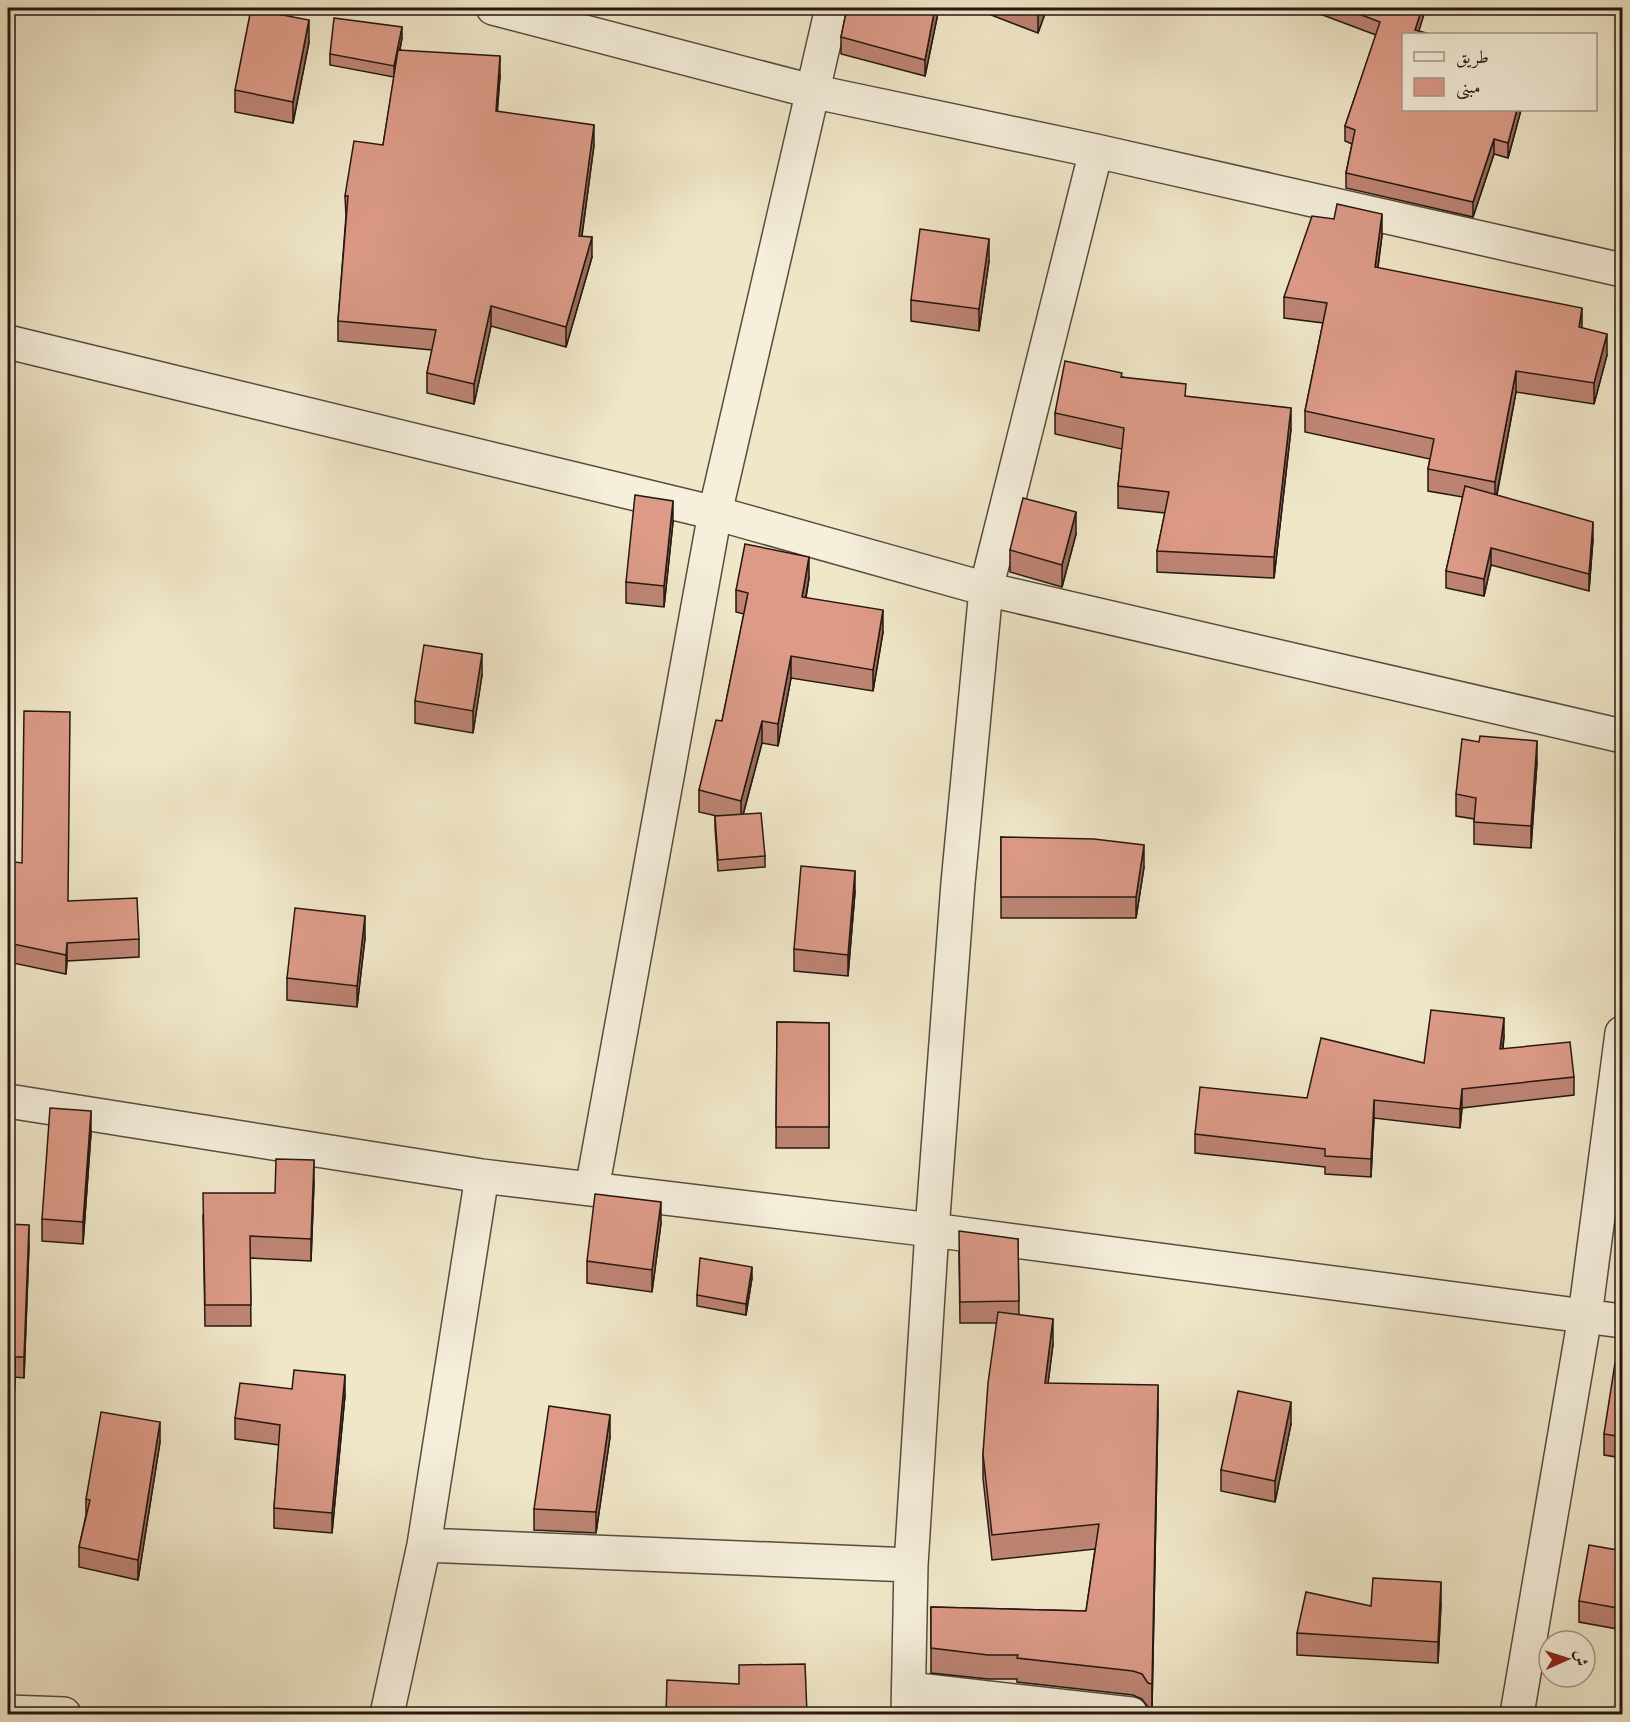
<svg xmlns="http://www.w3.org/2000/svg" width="1630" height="1722" viewBox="0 0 1630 1722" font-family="Vollkorn,Amiri,serif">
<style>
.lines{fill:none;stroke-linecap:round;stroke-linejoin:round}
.minor-casing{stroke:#584b3f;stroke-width:36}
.minor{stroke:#f5efdc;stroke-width:33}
.wall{fill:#bd8474;stroke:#251711;stroke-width:1.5}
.shaded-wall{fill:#9a6c5e;stroke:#251711;stroke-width:1.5}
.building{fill:#dc9a87;stroke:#251711;stroke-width:1.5}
</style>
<rect width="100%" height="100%" fill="#f0e7c9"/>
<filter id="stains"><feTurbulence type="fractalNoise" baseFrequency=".00333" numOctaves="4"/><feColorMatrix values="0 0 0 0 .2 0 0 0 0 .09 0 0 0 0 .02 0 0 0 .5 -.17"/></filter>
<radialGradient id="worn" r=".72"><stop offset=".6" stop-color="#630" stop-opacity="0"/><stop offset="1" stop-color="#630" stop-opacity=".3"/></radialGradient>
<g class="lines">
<defs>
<path id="minor" d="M493,8l318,83 285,60 526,119
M8,342l707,171 271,76 636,147
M8,1101l474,75 450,54 690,91
M592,1189l123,-676 117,-505
M424,1545l487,20
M909,1689l222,25
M8,1712l56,2
M387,1714l37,-169 58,-369
M908,1714l3,-149 21,-335 26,-347 28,-294 110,-438
M1517,1714l68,-398 37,-283"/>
</defs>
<!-- minor casing -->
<use href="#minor" class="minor-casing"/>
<!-- minor -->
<use href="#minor" class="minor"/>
</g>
<!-- wall -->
<path class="wall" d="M847,8h92l-14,68 -84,-22v-17z
M991,8h56l-9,25 -47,-18z
M1304,8h122l-22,26 117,76 -13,48 -14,-4 -21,63 -127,-29v-15l6,-29 -7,-3v-15l31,-91z
M402,38l-2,12 100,26 -3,35 97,34 -12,91 10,21 -26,90 -75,-21 -17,78 -47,-11v-20l5,-23 -94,-9v-20l8,-105 -1,-20 38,-51 11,-68 -64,-12v-11z
M309,42l-16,81 -58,-11v-22z
M1382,235l-4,33 204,60 25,27 -13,49 -78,-12 -19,103 96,44 -4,52 -98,-26 -7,31 -38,-8v-17l17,-74 -35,-6v-22l2,-10 -125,-27v-21l18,-88 -39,-5v-21z
M989,261l-10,70 -68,-10v-21z
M1122,377l169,52 -17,149 -117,-6v-21l8,-38 -47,-5v-22l4,-37 -67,-15v-21z
M673,522l-9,85 -38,-4v-21z
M1076,534l-14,53 -52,-15v-22z
M809,578l-3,20 77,34 -10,59 -82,-13 -13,68 -16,-3 -19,72 22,41v11l-47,4 -3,-44v-11h2l-18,-4v-22l23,-69 22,-107 -8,-2v-22z
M482,675l-9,58 -58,-10v-22z
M1537,762l-6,86 -57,-4v-25l-18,-3v-22z
M1001,837l143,30 -8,51h-135z
M8,861l60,40 71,38v18l-72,4 -1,13 -58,-12z
M855,892l-7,84 -54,-5v-22z
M365,938l-8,69 -70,-7v-22z
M777,1022l52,1v125h-53z
M1504,1036l-1,13 71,28v18l-112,13 -2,20 -86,-10 -3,59 -46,-3v-7l-130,-14v-19l112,-36 117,-35z
M91,1133l-8,111 -41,-3v-22z
M314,1182l-3,79 -61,-3 1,68h-46l-2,-111z
M661,1223l-9,69 -65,-9v-22z
M8,1224l21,21 -5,133 -9,-1 -6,141h-1z
M1018,1239l1,76 34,29 -5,39 110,27 -6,298 -4,-1 -6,-8 -9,-4 -116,-13v-3h-29l-57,-6v-66l155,4 9,-62 -103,11 -9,-82v-24l14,-131h-37l-1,-71z
M752,1278l-6,37 -49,-9v-11z
M1623,1364v94l-19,-3v-21z
M345,1395l-13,138 -58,-5v-20l5,-63 -44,-6v-21z
M1291,1424l-16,78 -54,-11v-21z
M610,1437l-14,96 -62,-3v-21z
M160,1442l-22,138 -59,-13v-20l7,-32v-16z
M1623,1551v79l-44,-8v-21z
M1441,1604l-3,59 -141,-8v-22l74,-27z"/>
<!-- shaded-wall -->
<path class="shaded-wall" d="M935,8h4l-14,68v-16z
M1040,8h7l-9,25v-20z
M1422,8h4l-8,26 -3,-4z
M309,20v22l-16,81v-21z
M402,27v11l-8,39v-11z
M500,56v20l-4,55v-20z
M1517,110h4l-13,48v-15z
M594,125v20l-15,111v-20z
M1494,139v15l-21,63v-15z
M1382,214v21l-7,53v-21z
M592,237v20l-26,90v-20z
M989,239v22l-10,70v-22z
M491,306v20l-17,78v-20z
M1582,308v21l-3,-2z
M1607,334v21l-13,49v-21z
M1516,371v21l-21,111v-21z
M1291,408v21l-17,149v-21z
M673,501v21l-9,85v-21z
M1076,512v22l-14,53v-22z
M1593,522v17l-4,52v-17z
M1491,548v17l-7,31v-17z
M809,557v21l-7,41v-22z
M883,610v22l-10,59v-21z
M12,642v11l-4,18v-11z
M482,654v21l-9,58v-22z
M791,656v22l-13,68v-22z
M762,721v22l-21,79v-21z
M1537,741v21l-6,86v-22z
M1144,845v22l-8,51v-21z
M855,871v21l-7,84v-21z
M365,916v22l-8,69v-21z
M67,943v18l-1,13v-19z
M1504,1018v18l-4,31v-18z
M1462,1089v19l-2,20v-19z
M1374,1100v18l-3,59v-18z
M91,1111v22l-8,111v-22z
M314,1160v22l-3,79v-22z
M661,1202v21l-9,69v-22z
M29,1225v20l-5,133v-21z
M752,1267v11l-6,37v-11z
M1053,1319v25l-8,63v-24z
M15,1357v20l-6,141v-20z
M345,1375v20l-13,138v-20z
M1158,1385v25l-6,298v-24z
M1291,1402v22l-16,78v-21z
M610,1415v22l-14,96v-21z
M160,1422v20l-22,138v-20z
M1441,1582v22l-3,59v-21z"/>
<!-- building -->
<path class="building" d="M847,8h88l-10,52 -84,-23z
M1022,8h18l-2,5z
M1343,8h79l-7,22 15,4h-26v76h113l-9,33 -14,-4 -21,63 -127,-29 9,-43 -10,-4 35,-104z
M251,9l58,11 -16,82 -58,-12z
M334,18l68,9 -8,39 -64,-12z
M398,50l102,6 -4,55 98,14 -15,111 13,1 -26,90 -75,-21 -17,78 -47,-11 9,-43 -98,-9 10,-125h-3l9,-55 29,4z
M1337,204l45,10 -7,53 207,41 -3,19 28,7 -13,49 -78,-12 -21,111 -67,-13 6,-30 -129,-28 22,-108 -43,-6 28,-81 22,3z
M920,229l69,10 -10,70 -68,-9z
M1065,361l57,12 -1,4 65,7 -1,12 106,12 -17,149 -117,-6 12,-59 -51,-6 6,-58 -69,-15z
M1465,486l128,36 -4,52 -98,-26 -7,31 -38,-8z
M635,495l38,6 -9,85 -38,-4z
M1023,498l53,14 -14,53 -52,-15z
M745,544l64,13 -7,40 81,13 -10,60 -82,-14 -13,68 -16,-3 -21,80 -42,-11 17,-70 6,1 26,-128 -12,-3z
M8,641l4,1 -4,18z
M424,645l58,9 -9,57 -58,-10z
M24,711l46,1 -2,189 69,-3 2,41 -72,4 -1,12 -58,-12v-82l14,2z
M1480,736l57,5 -6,85 -57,-4 2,-24 -20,-4 6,-55 17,3z
M761,813l4,43 -47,4 -3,-44z
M1001,837l93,2 50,6 -8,52h-135z
M801,866l54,5 -7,84 -54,-6z
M295,908l70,8 -8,70 -70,-8z
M1431,1010l73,8 -4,31 70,-7 4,35 -112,12 -2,20 -86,-9 -3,59 -46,-3v-7l-130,-15 5,-47 107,11 14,-60 103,25z
M777,1022l52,1v104h-53z
M50,1108l41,3 -8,111 -41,-3z
M276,1159l38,1 -3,79 -61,-3 1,69h-46l-2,-112h72z
M595,1194l66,8 -9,68 -65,-9z
M8,1224l21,1 -5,132h-9l-6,141h-1z
M959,1231l59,8 1,62 -59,1z
M700,1258l52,9 -6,37 -49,-9z
M998,1312l55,7 -8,64 113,2 -6,299 -4,-1 -6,-9 -9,-3 -116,-13 1,-3h-30l-57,-7v-41l155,4 13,-87 -107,11 -9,-81 5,-71z
M1615,1363l8,1v73l-19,-3z
M294,1370l51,5 -13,138 -58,-5 6,-83 -45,-7 5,-35 52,6z
M1238,1391l53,11 -16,79 -54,-11z
M549,1406l61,9 -14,97 -62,-3z
M101,1412l59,10 -22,138 -59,-13 11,-47 -4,-1z
M1589,1545l34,6v58l-44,-8z
M1373,1578l68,4 -3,60 -141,-9 9,-41 65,14z
M805,1664l2,50h-141l1,-34 72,4v-19z"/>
<!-- margin -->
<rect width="1630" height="1722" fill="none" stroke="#f0e7c9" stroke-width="30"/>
<rect x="9" y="9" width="1612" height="1704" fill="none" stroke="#251711" stroke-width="3"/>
<rect x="15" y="15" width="1600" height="1692" fill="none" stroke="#251711" stroke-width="1.5"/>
<!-- legend -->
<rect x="1402" y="33" width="195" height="78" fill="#f5efdc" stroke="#a2998b" stroke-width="1.5"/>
<rect x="1414" y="52" width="30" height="9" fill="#f5efdc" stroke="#a2998b" stroke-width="1.5"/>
<text x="1456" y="63" font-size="18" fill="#251711">طريق</text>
<rect x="1414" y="78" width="30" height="18" fill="#dc9a87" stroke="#a2998b" stroke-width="1.5"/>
<text x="1456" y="93" font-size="18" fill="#251711">مبنى</text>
<!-- north arrow -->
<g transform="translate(1567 1659) rotate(87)"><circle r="28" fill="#f5efdc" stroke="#a2998b" stroke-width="1.5"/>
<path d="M0-4.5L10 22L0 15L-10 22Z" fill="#8f2418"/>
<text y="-9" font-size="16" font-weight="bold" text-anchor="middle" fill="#251711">ش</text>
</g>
<rect width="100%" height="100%" filter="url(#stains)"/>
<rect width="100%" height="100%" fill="url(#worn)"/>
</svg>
